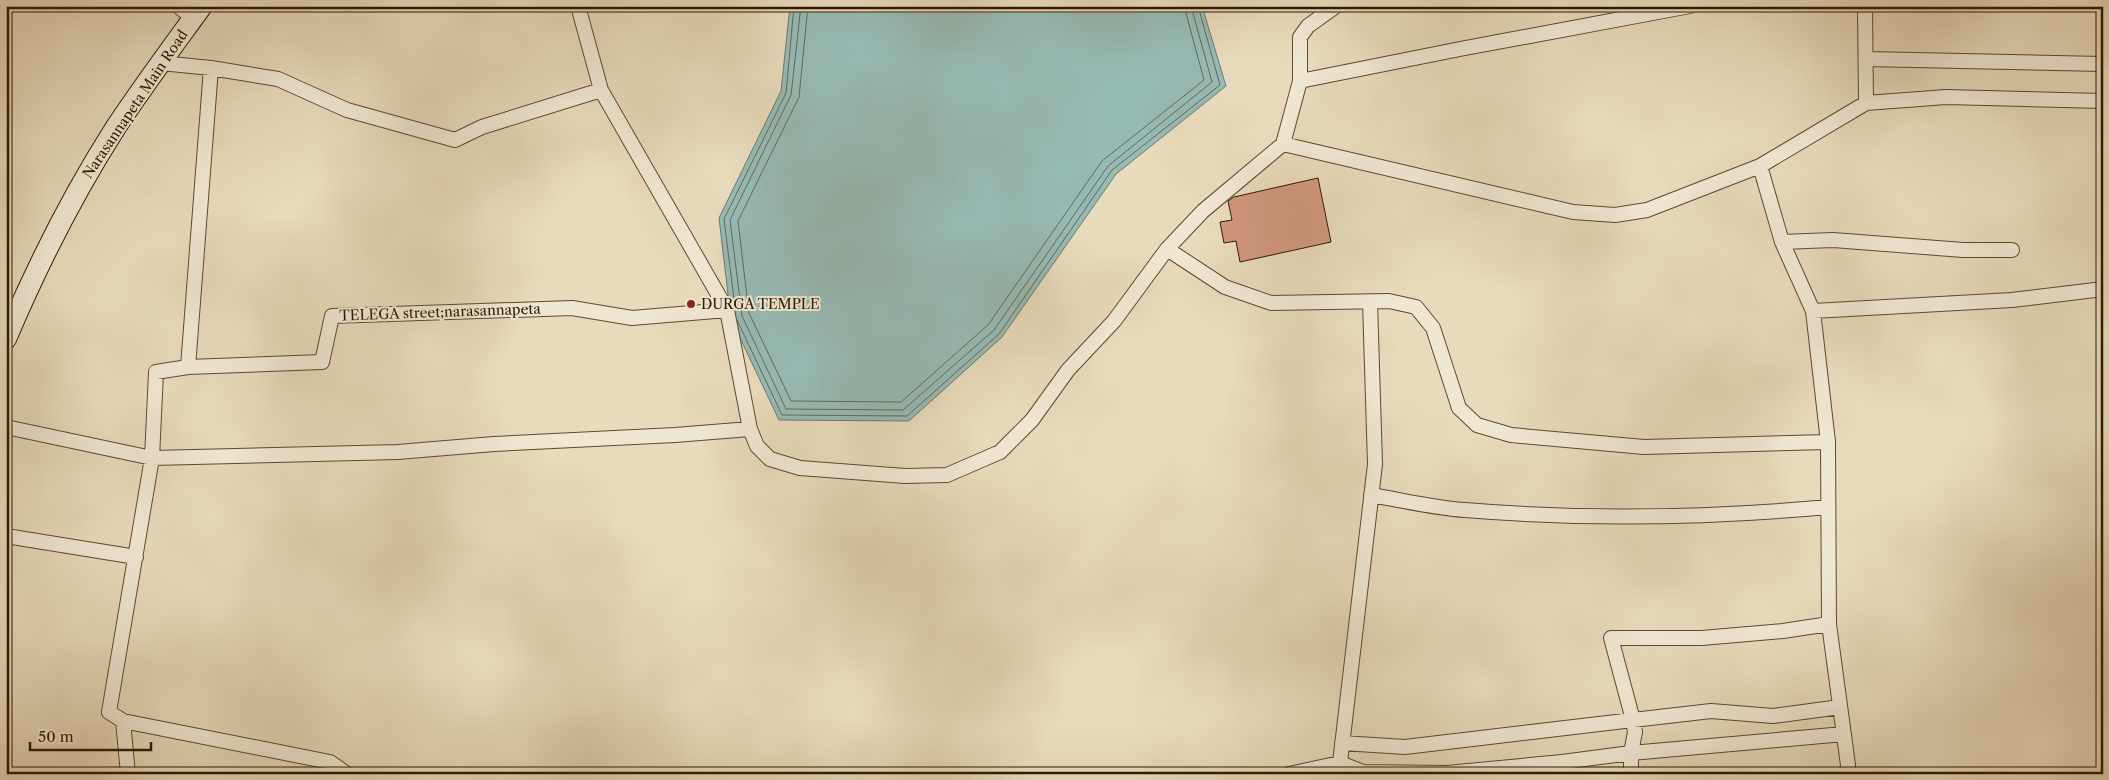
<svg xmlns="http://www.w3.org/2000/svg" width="2109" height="780" viewBox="0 0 2109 780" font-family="'Libre Caslon Text',serif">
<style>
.water{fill:#97bab4;stroke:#6d7a6c}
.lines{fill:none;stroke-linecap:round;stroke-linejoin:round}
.shore{stroke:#626a5a;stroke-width:1}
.building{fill:#d1977d;stroke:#2d1901}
.minor-casing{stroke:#5c4930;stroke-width:16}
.secondary-casing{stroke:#2d1901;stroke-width:22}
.minor{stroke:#f0e7d3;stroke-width:14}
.secondary{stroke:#f0e7d3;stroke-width:20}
.poi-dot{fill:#8f2418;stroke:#f0e7d3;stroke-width:2}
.labels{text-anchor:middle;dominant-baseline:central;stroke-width:4;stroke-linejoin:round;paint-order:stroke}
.street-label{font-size:14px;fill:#2d1901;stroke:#f0e7d3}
.poi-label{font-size:14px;fill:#2d1901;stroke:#f0e7d3;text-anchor:start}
</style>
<rect width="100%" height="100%" fill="#e8dabc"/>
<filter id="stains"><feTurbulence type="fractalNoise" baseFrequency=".004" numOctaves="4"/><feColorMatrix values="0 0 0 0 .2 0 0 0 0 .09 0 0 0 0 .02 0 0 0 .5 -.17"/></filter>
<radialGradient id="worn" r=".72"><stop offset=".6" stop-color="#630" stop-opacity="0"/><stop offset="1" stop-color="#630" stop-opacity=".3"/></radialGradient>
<!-- water -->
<path class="water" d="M790,6h412l24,80 -110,88 -114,163 -93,84 -130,-1 -48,-101 -12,-101 62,-127z"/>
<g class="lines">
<!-- shore -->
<path class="shore" d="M801,6l-10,89 -61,125 12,96 44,93 117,1 91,-80 114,-164 104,-84 -21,-76
M808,6l-9,91 -61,124 11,92 42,88 110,1 87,-77 114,-164 102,-81 -20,-74
M735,307l-11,-88 62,-126 8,-87
M737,320l45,95 125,1 92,-82 113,-164 108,-85 -22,-79"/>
</g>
<!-- building -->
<path class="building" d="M1318,178l13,64 -91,20 -4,-21 -12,2 -4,-21 12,-2 -4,-19 6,-4z"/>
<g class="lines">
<defs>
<path id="minor" d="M178,6l15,12
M1865,6l1,97
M1866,59l237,5
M161,63l50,5 67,11 69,31 108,30 27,-13 119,-37 -23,-84
M1300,81l160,-32 230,-43
M601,90l126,220 23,119
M1283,144l290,68 42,3 32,-5 113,-44 106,-63 80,-6 157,4
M1760,166l22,76 31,69 15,131 1,182 19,141 -1,9
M1782,242l51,-2 130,10h49
M1167,249l58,38 46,16 118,-2 27,6 17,21 26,80 18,17 34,10 133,12 184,-5
M1813,311l199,-11 91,-11
M188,367l23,-299
M6,427l146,31 246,-6 96,-8 181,-9 75,-6 7,17 13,13 30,9 105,8 42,-1 53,-23 32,-32 36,-50 46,-49 53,-72 36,-38 80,-67 17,-63v-44l8,-11 28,-20
M1371,495c31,5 63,13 94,15 121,10 243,8 363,-3
M6,536l130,21
M123,721l207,41 17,12
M1342,743l63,4 228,-27 -22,-82h91l81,-7 46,-7
M1340,763l23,9 84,1 115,-11 69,-9 4,-21 -2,-12 78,-9 62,5 67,-9
M128,774l-5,-53 -14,-9 43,-254 4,-86 32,-5 134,-5 10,-46 240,-8 60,10 95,-8
M1289,774l51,-11 35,-299 -5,-162
M1631,774v-21l213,-19"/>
<path id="secondary" d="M6,339c31,-73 67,-145 110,-212 27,-41 57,-81 86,-121"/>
</defs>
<!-- minor casing -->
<use href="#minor" class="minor-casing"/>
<!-- secondary casing -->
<use href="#secondary" class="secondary-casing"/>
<!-- minor -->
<use href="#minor" class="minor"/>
<!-- secondary -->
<use href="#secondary" class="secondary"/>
</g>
<!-- markers -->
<circle class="poi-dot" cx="691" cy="304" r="5"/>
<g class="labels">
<!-- street labels -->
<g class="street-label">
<text transform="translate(135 104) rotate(-56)">Narasannapeta Main Road</text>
<text transform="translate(440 312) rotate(-2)">TELEGA street;narasannapeta</text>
</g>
<!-- poi labels -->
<g class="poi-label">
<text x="701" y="304">DURGA TEMPLE</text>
</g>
</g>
<!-- margin -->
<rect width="2109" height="780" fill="none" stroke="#e8dabc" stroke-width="25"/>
<rect x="8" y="8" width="2094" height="765" fill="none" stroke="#2d1901" stroke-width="2.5"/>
<rect x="12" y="12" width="2084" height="755" fill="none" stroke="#2d1901"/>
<!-- scale -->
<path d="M30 742v8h121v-8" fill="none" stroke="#2d1901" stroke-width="2.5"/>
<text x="38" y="742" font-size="15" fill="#2d1901" stroke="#f0e7d3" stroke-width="4" paint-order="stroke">50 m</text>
<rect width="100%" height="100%" filter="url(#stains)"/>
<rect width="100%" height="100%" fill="url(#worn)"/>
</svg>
